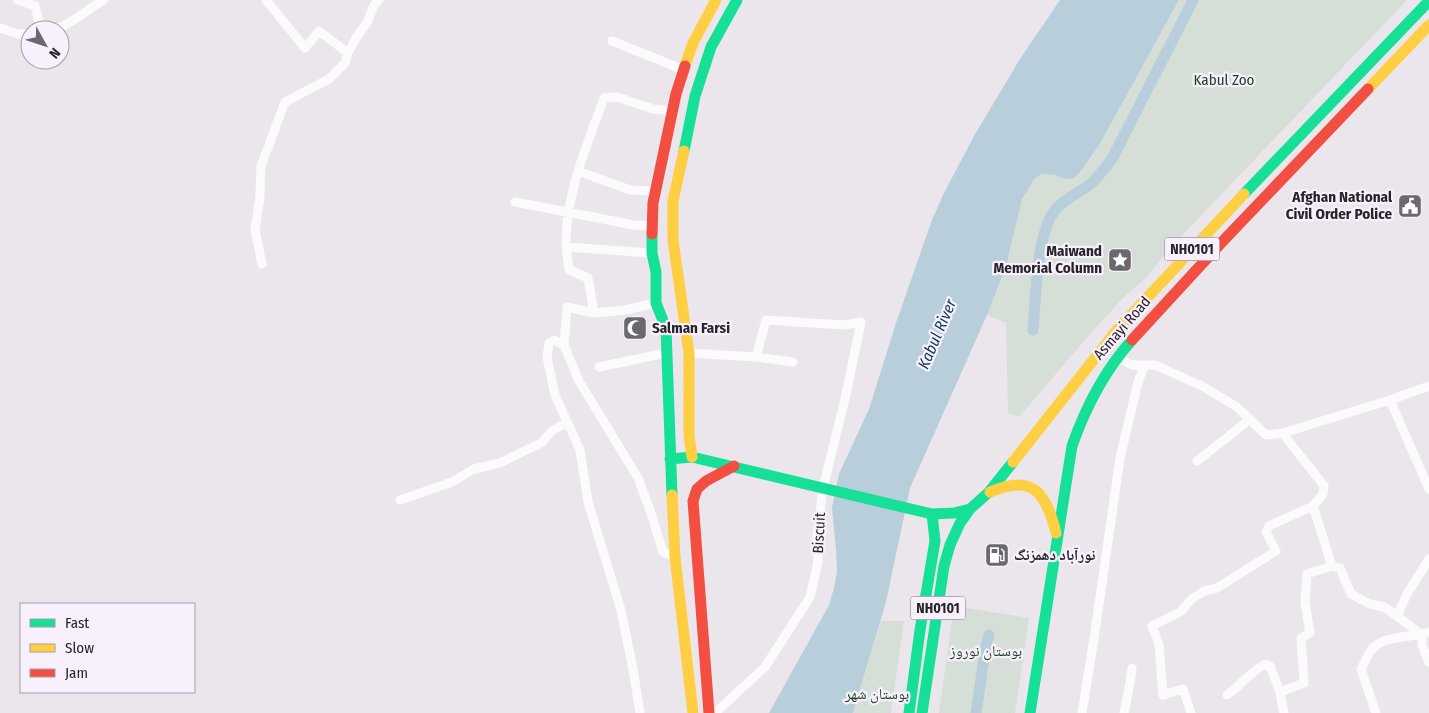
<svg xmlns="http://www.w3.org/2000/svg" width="1429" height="713" viewBox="0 0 1429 713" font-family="'Fira Sans Condensed','Noto Naskh Arabic',sans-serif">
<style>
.green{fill:#d6dfd7}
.water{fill:#b8ceda}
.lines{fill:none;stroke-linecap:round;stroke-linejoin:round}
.canal{stroke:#b8ceda;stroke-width:11}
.street{stroke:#fcfbfc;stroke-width:9}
.fast{stroke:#16e098;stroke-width:11}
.slow{stroke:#ffcf43;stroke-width:11}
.jam{stroke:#f24e42;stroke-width:11}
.labels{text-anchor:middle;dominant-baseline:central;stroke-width:4.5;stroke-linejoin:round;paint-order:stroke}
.shield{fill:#f9f0fd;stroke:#676269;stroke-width:1}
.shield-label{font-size:14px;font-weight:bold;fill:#28252a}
.park-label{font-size:15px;fill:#1e4422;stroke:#f9f0fd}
.poi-label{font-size:15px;font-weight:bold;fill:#28252a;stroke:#f9f0fd;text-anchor:end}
.street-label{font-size:15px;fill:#28252a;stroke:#f9f0fd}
.water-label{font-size:16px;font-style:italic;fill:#0c3e4f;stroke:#f9f0fd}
</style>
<rect width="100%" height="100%" fill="#ebe6ec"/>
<!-- green -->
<path class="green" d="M1179,0h228l-235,246 -26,32 -24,21 -33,36 -70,82 -11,-4 -2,-90 -19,-8c7,-18 16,-36 21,-55 6,-22 10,-69 28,-83 9,-6 21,-1 30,2l24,-20 8,-12z
M954,606l75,12 -14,95h-76z
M881,621h23l-13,92h-38z"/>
<!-- water -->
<path class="water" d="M1060,0h119l-81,147 -18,25 -6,6 -8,1 -12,-4 -12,-1 -4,2 -4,3 -12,20 -16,68 -19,48 -77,173 -24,114 -33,111h-84l60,-108 5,-17 3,-16 -1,-22 -4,-42 7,-34 30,-65 27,-86 36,-103 12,-27 30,-57 46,-77z"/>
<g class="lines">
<!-- canal -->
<path class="canal" d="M1033,330c3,-31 3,-101 24,-122 8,-9 21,-15 31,-22 10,-8 18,-19 25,-29l80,-157
M976,713l10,-68 3,-10"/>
<!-- street -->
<path class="street" d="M18,0l17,6 6,24
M266,0l39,48 14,-17 29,22
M0,28l18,6h12
M54,30c18,-6 33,-21 50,-30
M612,41l72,29
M578,171l52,19 25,1
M515,202l119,23 19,1
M566,247l86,6
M262,264l-7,-34 5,-33 1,-31 24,-64 44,-23 16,-16 3,-10 8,-15 11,-15 7,-18 5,-5
M594,313l31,-3 31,-7
M564,345l3,-38 27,6 -6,-35 -19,-8c-1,-8 -2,-15 -3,-23 -1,-52 21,-102 38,-149l13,-1 36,12 19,2
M689,353l67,4 37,5
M1117,357l15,8h23l47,21 35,21 29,28 17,-2 107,-33 39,-14
M599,367l67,-14
M1390,400l39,89
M1197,461l47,-37 4,-5
M400,500l52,-18 22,-13 26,-6 41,-20 11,-12 15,-9
M1332,566l8,2 11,26 19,10 14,3 13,9 10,-22 22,-35
M1397,616l25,19v10l7,17
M1227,695c13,-9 26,-26 39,-31l4,2 10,26
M640,713l-7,-44 -12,-59 -33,-108 -8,-52 -25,-55 -8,-38 2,-14 5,-3 10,5 15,36 59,97 13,35 12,39 12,5
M715,713l50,-46 45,-70 8,-35 -1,-25 6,-49 22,-89 16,-77 -17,3 -78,-5 -10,37
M1082,713l13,-81 25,-174 18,-76 7,-17
M1124,713l6,-30 2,-15
M1191,713l-8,-24 -20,6 -4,-50 -7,-19 28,-14 12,-13 12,-8 13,-3 59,-37 -10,-19 3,-6 44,-20 10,-12 1,-8c-13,-18 -28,-34 -41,-53
M1284,713l-4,-21 24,-9 -3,-45 9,-5 -5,-31 2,-28 25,-8 -19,-60
M1376,713l-15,-44c4,-7 7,-17 13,-22 14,-12 38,-9 55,-15"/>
<!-- fast -->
<path class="fast" d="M684,151l11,-55 16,-49 26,-47
M1244,194l185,-193
M652,234v19l4,19v31l10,25 6,167
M670,459l22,-2 240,57 22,-1 16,-4
M909,713l11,-83 15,-89 -3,-27
M922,713l22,-147 6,-21 10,-22 10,-14 19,-17 24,-30
M1030,713l42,-267c13,-37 33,-76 60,-106"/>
<!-- slow -->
<path class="slow" d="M685,66l8,-23 23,-43
M1368,89l61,-64
M684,151l-11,50v39l16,113v83l3,21
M1013,462l104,-132 127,-136
M990,492c43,-19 56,1 66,41
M672,495l3,62 18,156"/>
<!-- jam -->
<path class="jam" d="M652,234l1,-31 23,-109 9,-28
M1132,340l91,-99 145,-152
M709,713l-16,-212 4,-12 9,-8 28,-15"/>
</g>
<!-- icons -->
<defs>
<symbol id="civic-square" viewBox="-11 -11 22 22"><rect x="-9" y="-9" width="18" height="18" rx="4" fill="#6c696e" stroke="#f9f0fd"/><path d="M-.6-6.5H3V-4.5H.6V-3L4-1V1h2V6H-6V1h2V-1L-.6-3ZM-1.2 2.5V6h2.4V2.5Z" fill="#fff"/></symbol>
<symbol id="sight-square" viewBox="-11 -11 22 22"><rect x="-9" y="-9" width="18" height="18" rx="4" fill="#6c696e" stroke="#f9f0fd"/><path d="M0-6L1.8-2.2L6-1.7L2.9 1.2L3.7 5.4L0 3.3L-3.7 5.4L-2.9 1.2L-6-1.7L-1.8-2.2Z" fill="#fff"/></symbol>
<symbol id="mosque-square" viewBox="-11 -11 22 22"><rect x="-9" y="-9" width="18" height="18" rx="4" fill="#6c696e" stroke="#f9f0fd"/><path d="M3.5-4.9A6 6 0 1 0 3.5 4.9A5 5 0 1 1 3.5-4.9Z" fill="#fff"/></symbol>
<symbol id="fuel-square" viewBox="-11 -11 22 22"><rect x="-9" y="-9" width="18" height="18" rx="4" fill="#6c696e" stroke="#f9f0fd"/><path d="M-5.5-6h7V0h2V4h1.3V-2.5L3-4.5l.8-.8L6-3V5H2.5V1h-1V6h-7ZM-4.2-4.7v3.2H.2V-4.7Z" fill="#fff"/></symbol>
</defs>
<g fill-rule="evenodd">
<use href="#civic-square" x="1396" y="192" width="28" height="28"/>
<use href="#sight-square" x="1106" y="246" width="28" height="28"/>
<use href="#mosque-square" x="621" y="314" width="28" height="28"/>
<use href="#fuel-square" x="983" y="541" width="28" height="28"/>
</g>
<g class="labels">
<!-- shield labels -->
<g class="shield">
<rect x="1164.5" y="237.5" width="55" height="23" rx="4"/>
<rect x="910.5" y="596.5" width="55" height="23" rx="4"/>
</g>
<g class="shield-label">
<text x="1192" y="249">NH0101</text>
<text x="938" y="608">NH0101</text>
</g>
<!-- park labels -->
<g class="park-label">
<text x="1224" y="80">Kabul Zoo</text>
<text x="986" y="651">بوستان نوروز</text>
<text x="877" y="694">بوستان شهر</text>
</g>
<!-- poi labels -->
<g class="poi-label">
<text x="1392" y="197">Afghan National<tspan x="1392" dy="17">Civil Order Police</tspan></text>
<text x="1102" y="251">Maiwand<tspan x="1102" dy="17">Memorial Column</tspan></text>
<text x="652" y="328" text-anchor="start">Salman Farsi</text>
<text x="1014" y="555" text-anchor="start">نورآباد دهمزنگ</text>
</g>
<!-- street labels -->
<g class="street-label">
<text transform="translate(1122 328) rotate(-49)">Asmayi Road</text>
<text transform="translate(819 533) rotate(-87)">Biscuit</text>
</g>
<!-- water labels -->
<g class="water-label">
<text transform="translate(937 334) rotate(-67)">Kabul River</text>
</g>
</g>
<!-- legend -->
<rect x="20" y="603" width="175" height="90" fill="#f9f0fd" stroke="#a59fa9"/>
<rect x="30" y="619" width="25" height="8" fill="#16e098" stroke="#a59fa9"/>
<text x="65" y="628" font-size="15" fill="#28252a">Fast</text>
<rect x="30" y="644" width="25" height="8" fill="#ffcf43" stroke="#a59fa9"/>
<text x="65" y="653" font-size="15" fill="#28252a">Slow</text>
<rect x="30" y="669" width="25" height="8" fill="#f24e42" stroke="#a59fa9"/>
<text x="65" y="678" font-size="15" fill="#28252a">Jam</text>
<!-- north arrow -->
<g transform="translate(45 45) rotate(130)"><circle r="24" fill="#f9f0fd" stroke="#a59fa9"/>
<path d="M0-4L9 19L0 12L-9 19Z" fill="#6c696e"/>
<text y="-8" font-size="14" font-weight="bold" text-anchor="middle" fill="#28252a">N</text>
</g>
</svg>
